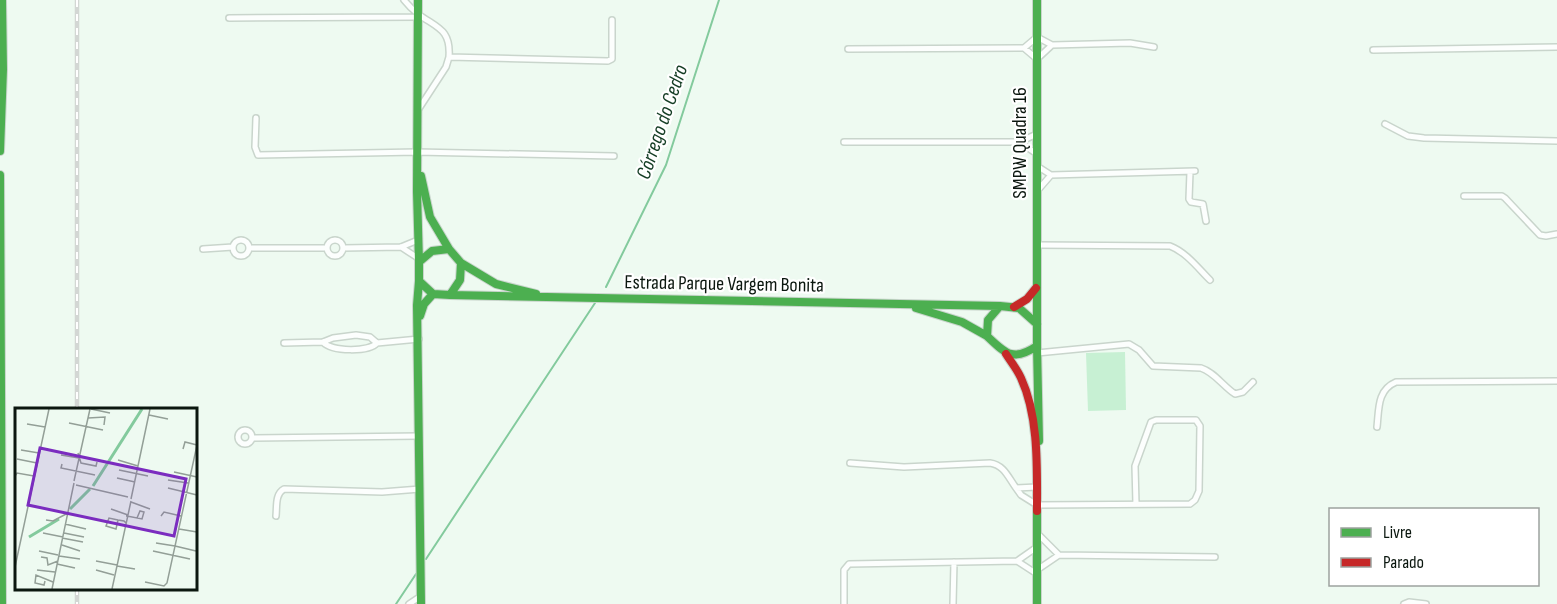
<svg xmlns="http://www.w3.org/2000/svg" width="1557" height="604" viewBox="0 0 1557 604" font-family="'Sofia Sans Condensed',sans-serif">
<style>
.pitch{fill:#c7f0d3}
.lines{fill:none;stroke-linecap:round;stroke-linejoin:round}
.stream{stroke:#83ca9d;stroke-width:2}
.street-casing{stroke:#c9d5cc;stroke-width:8}
.fast-casing{stroke:#c9d5cc;stroke-width:10}
.jam-casing{stroke:#c9d5cc;stroke-width:10}
.street{stroke:#fcfefd;stroke-width:5}
.fast{stroke:#4caf50;stroke-width:8}
.jam{stroke:#c62828;stroke-width:8}
.rail-casing{stroke:#d3d7d4;stroke-width:4.5}
.rail{stroke:#fff;stroke-width:2;stroke-dasharray:7;stroke-linecap:butt}
.labels{text-anchor:middle;dominant-baseline:central;stroke-width:4.5;stroke-linejoin:round;paint-order:stroke}
.street-label{font-size:20px;fill:#0b170f;stroke:#fff}
.water-label{font-size:21px;font-style:italic;fill:#153e25;stroke:#fff}
.inset-river{fill:none;stroke:#83ca9d;stroke-width:3}
.inset-road{fill:none;stroke:#939f97;stroke-width:1.5}
.view{fill:#7b2cbf;fill-opacity:0.15;stroke:#7b2cbf;stroke-width:3}
.inset-edge{fill:none;stroke:#0b170f;stroke-width:3}
</style>
<rect width="100%" height="100%" fill="#eefaf1"/>
<!-- pitch -->
<path class="pitch" d="M1125,352l1,58 -38,1 -2,-58z"/>
<g class="lines">
<!-- stream -->
<path class="stream" d="M606,287l60,-122 53,-165
M426,559l169,-256
M396,604l20,-30"/>
<defs>
<path id="street" d="M404,0c4,5 9,10 14,14 19,14 33,15 31,43l159,4 4,-2v-39
M229,18l189,-1
M1024,48l13,11 15,-14
M848,49l176,-1 13,-11 15,8 78,-2 24,4
M1373,50l184,-3
M418,110l28,-43 3,-10
M256,118l-1,29 3,8 159,-3 197,4
M1385,124l23,12 16,2 133,3
M844,142h175l18,-8
M1019,142l18,12
M1037,166l14,9 144,-4
M1190,172l-1,27 2,3 12,2 3,17
M1038,190l13,-15
M1464,196h38l3,2 35,37 6,1 11,-2
M327 248a8 8 0 1 1 16 0a8 8 0 1 1-16 0Z
M233 248a8 8 0 1 1 16 0a8 8 0 1 1-16 0Z
M1037,245l133,1c16,6 28,22 40,34
M401,247l17,11
M249,248h78
M343,248l58,-1 17,-7
M203,249l30,-2
M323,342c9,10 46,10 54,1
M284,343l39,-1 10,-4 23,-3 14,2 7,6 42,-4
M1037,353l92,-9 10,6 14,16 48,2c13,4 22,18 34,26l8,-2 10,-10
M1377,427c2,-18 0,-37 19,-45l161,-1
M238 437a7 7 0 1 1 14 0a7 7 0 1 1-14 0Z
M252,438l167,-2
M850,463l54,4 86,-4c14,2 18,14 26,25l21,-1
M1016,488l5,7 16,10 153,-1 5,-4 4,-9 1,-65 -4,-6h-40l-5,2 -16,44 1,38
M276,516c1,-10 -1,-22 8,-27l98,3 38,-3
M1037,533l22,22
M1017,561l20,-14
M1037,570l22,-15 156,2
M409,604l12,-8
M844,604v-34l5,-6 168,-3 20,13
M953,604l1,-42
M1404,604l5,-2 17,2"/>
<path id="fast" d="M418,0l-1,192 2,70
M1037,0v346c-24,16 -31,8 -50,-10l1,-16 12,-14 19,2 18,16
M0,151l3,-82 -1,-69
M0,175l2,429
M421,176l9,41 19,32
M461,263l35,21 40,10
M419,281l-2,24 4,299
M450,295l550,11
M916,308l46,14 25,14
M420,316l4,-12 9,-10 17,1 10,-15 1,-17 -12,-14 -17,2 -13,11v19l14,13
M1037,346l2,95
M1037,511v93"/>
<path id="jam" d="M1014,307l13,-8 9,-11
M1006,354c5,8 11,15 15,24 18,39 16,90 16,133"/>
</defs>
<!-- street casing -->
<use href="#street" class="street-casing"/>
<!-- fast casing -->
<use href="#fast" class="fast-casing"/>
<!-- jam casing -->
<use href="#jam" class="jam-casing"/>
<!-- street -->
<use href="#street" class="street"/>
<!-- fast -->
<use href="#fast" class="fast"/>
<!-- jam -->
<use href="#jam" class="jam"/>
<defs>
<path id="rail" d="M77,0v409
M77,588v16"/>
</defs>
<!-- rail casing -->
<use href="#rail" class="rail-casing"/>
<!-- rail -->
<use href="#rail" class="rail"/>
</g>
<g class="labels">
<!-- street labels -->
<g class="street-label">
<text transform="translate(1020 143) rotate(-90)">SMPW Quadra 16</text>
<text transform="translate(724 284) rotate(1)">Estrada Parque Vargem Bonita</text>
</g>
<!-- water labels -->
<g class="water-label">
<text transform="translate(662 122) rotate(-71)">Córrego do Cedro</text>
</g>
</g>
<!-- overview -->
<g transform="translate(15 408)">
<rect width="182" height="182" fill="#eefaf1"/>
<path class="inset-river" d="M78,78l49,-77M55,101l20,-20M14,129l30,-18"/>
<path class="inset-road" d="M76,1l19,4M134,7l19,4M73,10l17,-1 -1,8M54,15l34,7M12,16l18,3M168,41l2,-7 12,3M6,42l18,3M63,45l3,10 15,3 1,-4M46,47l18,3M2,51l20,4M103,52l20,6M47,56l-1,4 34,7M104,62l29,6M159,64l23,5M0,68l2,-3 17,3M102,70l18,4M153,72l20,3M59,73l16,-72M61,77l52,12M153,80l29,7M116,91l19,-90M116,94l19,7M96,101l17,6M111,108h1l15,3 2,-7 -4,-1 -3,7M146,108l3,-4 17,4M31,112l7,1 15,-8M103,112l-2,9 -10,-3 3,-8 9,2 6,1 2,2M50,116l21,5M164,121l18,3M28,125l20,4M49,125l20,4M47,130l21,4M141,135l19,3M47,137l18,6M160,138l21,5M24,143l19,4M138,143l37,8M44,148l21,3M26,149l6,1 1,7 10,-4M81,153l21,4M42,156l18,4M102,158l18,3M0,159l34,-158M22,162l18,2M81,162l18,5M30,173l-1,4 -9,-2 1,-8 17,7M130,174l19,4 3,-3 30,-138M37,181l22,-106M97,181l19,-88"/>
<path class="view" d="M25,40l146,31 -12,57 -146,-31z"/>
<rect width="182" height="182" class="inset-edge"/>
</g>
<!-- legend -->
<rect x="1329" y="508" width="210" height="78" fill="#ffffff" stroke="#9da29f" stroke-width="1.5"/>
<rect x="1341" y="528" width="30" height="9" fill="#4caf50" stroke="#9da29f" stroke-width="1.5"/>
<text x="1383" y="538" font-size="18" fill="#0b170f">Livre</text>
<rect x="1341" y="558" width="30" height="9" fill="#c62828" stroke="#9da29f" stroke-width="1.5"/>
<text x="1383" y="568" font-size="18" fill="#0b170f">Parado</text>
</svg>
